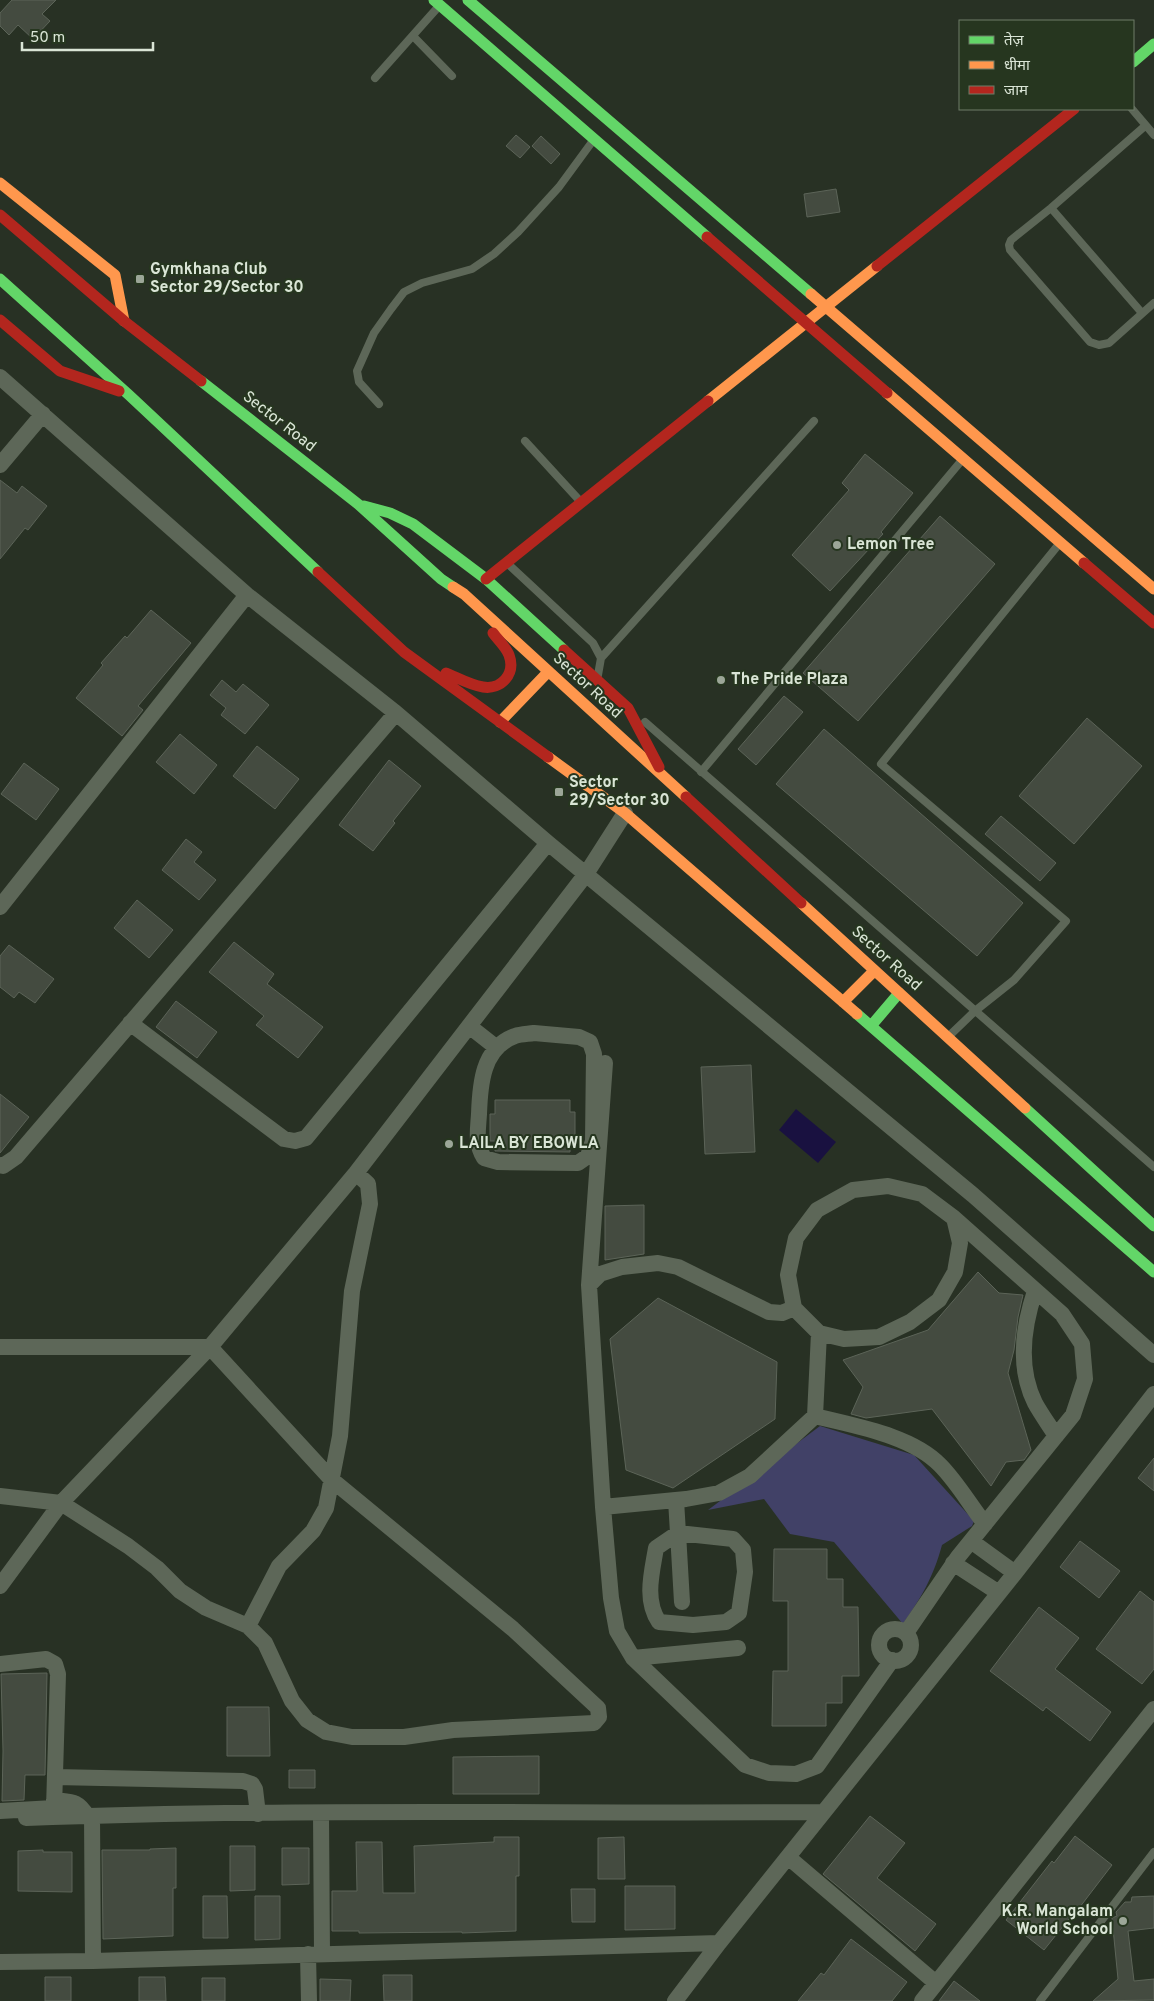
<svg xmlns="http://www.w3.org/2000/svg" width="1154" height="2001" viewBox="0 0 1154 2001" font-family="Overpass,'Noto Sans Devanagari',sans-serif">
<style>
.green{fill:#414167}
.water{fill:#191140}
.building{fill:#444b40;stroke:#5c6458}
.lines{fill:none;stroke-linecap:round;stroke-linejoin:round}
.lane{stroke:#5d6758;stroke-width:8}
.street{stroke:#5d6758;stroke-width:16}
.fast{stroke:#63d668;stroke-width:11}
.slow{stroke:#ff974d;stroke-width:11}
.jam{stroke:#b3261e;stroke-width:11}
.poi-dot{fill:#9ca698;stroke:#26361f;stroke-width:2}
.labels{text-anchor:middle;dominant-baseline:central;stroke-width:4;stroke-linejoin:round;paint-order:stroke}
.poi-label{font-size:16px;font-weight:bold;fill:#dae5d6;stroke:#26361f;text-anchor:start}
.street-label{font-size:16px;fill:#dae5d6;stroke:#26361f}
</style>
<rect width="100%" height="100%" fill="#283124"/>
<!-- green -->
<path class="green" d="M820,1426l94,29 60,66 -2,5 -30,19c-9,33 -20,51 -39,79l-69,-82 -44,-8 -26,-35 -56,11z"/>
<!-- water -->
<path class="water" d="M796,1109l40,33 -18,21 -39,-33z"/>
<!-- building -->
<path class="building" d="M12,0h44l-14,14 8,7 -17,18 -15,-14 -9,10 -9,-9v-13z
M516,135l14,12 -10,11 -14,-12z
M541,136l19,18 -9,10 -19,-18z
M836,189l4,23 -33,5 -3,-23z
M865,454l48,39 -32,39 2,2 -53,57 -38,-36 57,-65 -7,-7z
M0,480l17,13 5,-7 25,20 -19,24 -3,-2 -25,31z
M940,516l55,48 -137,157 -55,-48z
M151,610l40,33 -53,63 5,4 -21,26 -46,-38 27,-33 -2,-2 24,-27 2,2z
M222,680l14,12 7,-8 26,21 -24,29 -24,-19 5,-7 -16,-13z
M784,696l19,16 -47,53 -18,-16z
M1087,718l55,48 -68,78 -55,-48z
M824,729l199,174 -46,53 -201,-172z
M180,734l37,31 -23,29 -38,-32z
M257,746l42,33 -24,30 -42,-33z
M389,760l32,26 -28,35 2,2 -22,28 -34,-26z
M24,763l35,26 -23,31 -35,-26z
M1001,816l55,47 -16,18 -55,-47z
M186,839l16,13 -8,10 22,18 -17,20 -37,-30z
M137,900l36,30 -24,28 -35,-30z
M234,942l40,32 -7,10 56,43 -25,31 -42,-33 8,-9 -55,-44z
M9,945l45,34 -19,24 -16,-11 -5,6 -14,-11v-31z
M176,1001l41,31 -20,26 -41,-31z
M751,1065l4,87 -50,2 -4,-87z
M0,1094l29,23 -29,36z
M495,1100h75v12h5v27h-5v13l-75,-1v-10h-5v-27h5z
M644,1205v49l-39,6v-54z
M978,1272l21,21 24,2 -5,22 -4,33 -6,23 23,77 -7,10 -18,2 -15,24 -59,-77 -66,9 -15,-4 12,-27 -20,-27 85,-30z
M658,1298l119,64 -2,57 -102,69 -47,-18 -16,-131z
M1154,1458v33l-16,-13z
M1080,1541l40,30 -21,27 -39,-31z
M774,1549h53v30h16v28h15l1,69h-17v27h-16v23h-54l1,-55h15v-70h-15z
M1140,1591l14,11v67l-12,15 -46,-35z
M1039,1607l40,31 -24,31 56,43 -21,29 -44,-34 -3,4 -53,-40z
M47,1673l-2,102h-20l-1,25 -22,1 1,-50 -2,-77z
M227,1707h42l1,49h-43z
M539,1756v38h-86v-37z
M289,1770h26v18h-26z
M870,1816l35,27 -28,35 59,46 -21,27 -92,-77z
M1075,1836l37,29 -39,51 -1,-1 -28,35 -38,-30 46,-59 2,2z
M494,1837h25v39h-3v55l-54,2v-1l-103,1v-2h-27v-40h25l-1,-49h26l1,51h32l-1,-47 80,-4z
M624,1837l1,42h-27v-41z
M230,1846h25v44l-25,1z
M176,1848v40h-3v48l-70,3 -1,-89h48v-1z
M282,1848h27v36l-27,1z
M43,1850v2h29v40l-54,-1v-40z
M625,1886h50v43l-50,1z
M571,1889h24v33h-23z
M203,1896h24l1,42h-25z
M255,1896h25v43l-25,1z
M1154,1896v32l-26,3 6,50 20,-2v21l-61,1 25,-22 -6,-61 5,-2 -1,-4 9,-10h6l1,-5z
M851,1939l56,43 -15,19h-94l23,-28 3,2z
M383,1975h29v26h-28z
M45,1977h26v24h-26z
M139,1977h26l1,24h-27z
M202,1978h23v23h-23z
M320,1979l31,1 -1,21h-30z
M954,1981l26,20h-41z"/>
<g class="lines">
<!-- lane -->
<path class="lane" d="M413,36l39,40
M375,78l64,-72
M1132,109l22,26
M1145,126l-94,82 -40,32 -2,5 1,5 80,92 9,3 10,-2 45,-40
M1051,208l91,105
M379,404l-20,-22 -2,-11 17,-38 17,-24 13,-17 18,-9 50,-14 22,-15 24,-22 41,-45 33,-45
M525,441l55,60
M508,564l85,79 8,15
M598,675l3,-17 213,-237
M645,722l509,445
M701,772l261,-312
M950,1035l25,-24 39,-31 52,-59 -185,-157 178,-220
M1040,2001l114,-149"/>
<!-- street -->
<path class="street" d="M0,377l247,218 149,118 152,130 425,352 181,160
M0,465l43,-51
M0,907l247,-312
M130,1023l154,116 11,2 11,-3 242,-295
M469,1026l28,22
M534,1033l45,4 11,5 4,12 -1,87 -5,15 -10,7 -80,-1 -14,-4c-9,-15 -6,-27 -5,-44 1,-29 3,-66 36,-78 6,-2 13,-2 19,-3z
M605,1063l-16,222 14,222 8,91 6,33 16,27 112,107 24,8 27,1 21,-8 75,-106
M0,1165l3,1 13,-9 380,-444
M589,1285l11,-11 22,-7 36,-4 20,4 91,45 13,1 12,-5
M1035,1291c-12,36 -18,76 0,112 6,11 14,22 21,33
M0,1347h210l122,133 181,149 85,79 1,9 -5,6 -141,7 -49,7h-52l-26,-5 -19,-12 -15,-19 -27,-58 -17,-17 31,-60 34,-35 13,-23 14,-72 12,-145 18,-87 -2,-20 -12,-11
M815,1416l4,-83
M0,1496l61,7 67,43 29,22 23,23 26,17 42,18
M676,1500l2,33 -22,15c-4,24 -12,52 3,74l34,3 33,-3 13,-9 6,-41 -2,-22 -10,-11 -55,-6 4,69
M603,1507l83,-8 33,-6 31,-17 65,-60c39,10 96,19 125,49 17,17 30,40 45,59
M971,1541l44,32
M953,1563l46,30
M0,1586l61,-83 149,-156 146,-174 230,-299 39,-61
M879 1645a16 16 0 1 1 32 0a16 16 0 1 1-32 0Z
M906,1633l52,-76 115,-142 12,-36 -3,-35 -20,-30 -108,-96 -32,-24 -34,-8 -35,4 -36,20 -21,28 -8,37 6,33 25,25 25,6 35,-2 31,-15 29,-22 16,-28 5,-29 -6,-25
M633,1658l105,-10
M0,1664l46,-5 9,5 3,10 -4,134 -54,3
M55,1777l188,4 9,3 3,5 3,25
M54,1800c17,2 24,0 33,16
M321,1814l1,140
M92,1816l1,145
M26,1818c266,-10 532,-4 798,-6
M788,1857l148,126
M308,1954l1,47
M0,1962l93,-1 626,-18
M675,2001l44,-58 296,-370 139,-179
M922,2001l232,-292"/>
<!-- fast -->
<path class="fast" d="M434,0l273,237
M468,0l343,294
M1133,62l21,-18
M0,279l129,116 189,177
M201,381l157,123 83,75 12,8
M364,506l26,7 23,11 73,55 78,71
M857,1014l297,258
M871,1026l28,-33
M1025,1108l129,118"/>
<!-- slow -->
<path class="slow" d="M0,183l115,92 9,46
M811,294l343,295
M887,393l197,170
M708,401l169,-135
M453,587l11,7 222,203
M500,722l48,-50
M548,757l77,56 232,201
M801,903l224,205
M843,1002l31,-31"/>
<!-- jam -->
<path class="jam" d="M0,215l124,106 77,60
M707,237l180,156
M877,266l197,-157
M0,320l60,51 59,20
M1084,563l70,60
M318,572l86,80 144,105
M486,579l222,-178
M564,650l64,58 31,59
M446,673c12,5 24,12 37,14 18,3 33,-13 26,-32 -3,-8 -11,-15 -16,-22
M686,797l115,106"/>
</g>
<!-- markers -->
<g class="poi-dot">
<rect x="135" y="274" width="10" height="10" rx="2.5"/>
<circle cx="837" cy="545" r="5"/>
<circle cx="721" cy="680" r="5"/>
<rect x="554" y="787" width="10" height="10" rx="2.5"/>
<circle cx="449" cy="1144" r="5"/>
<circle cx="1123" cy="1921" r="5"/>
</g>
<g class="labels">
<!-- poi labels -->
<g class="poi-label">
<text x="150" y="270">Gymkhana Club<tspan x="150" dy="18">Sector 29/Sector 30</tspan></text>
<text x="847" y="545">Lemon Tree</text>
<text x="731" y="680">The Pride Plaza</text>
<text x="569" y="783">Sector<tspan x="569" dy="18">29/Sector 30</tspan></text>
<text x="459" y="1144">LAILA BY EBOWLA</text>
<text x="1113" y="1912" text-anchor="end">K.R. Mangalam<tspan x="1113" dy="18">World School</tspan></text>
</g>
<!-- street labels -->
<g class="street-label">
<text transform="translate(279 422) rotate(38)">Sector Road</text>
<text transform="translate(587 686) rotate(43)">Sector Road</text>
<text transform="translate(886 959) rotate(42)">Sector Road</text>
</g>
</g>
<!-- legend -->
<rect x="959" y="20" width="175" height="90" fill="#26361f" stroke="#6e7c68"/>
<rect x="969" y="36" width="25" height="8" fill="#63d668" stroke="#6e7c68"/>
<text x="1004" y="45" font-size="15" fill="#dae5d6">तेज़</text>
<rect x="969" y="61" width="25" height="8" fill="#ff974d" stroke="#6e7c68"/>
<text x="1004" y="70" font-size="15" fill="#dae5d6">धीमा</text>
<rect x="969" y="86" width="25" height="8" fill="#b3261e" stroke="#6e7c68"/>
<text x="1004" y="95" font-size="15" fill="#dae5d6">जाम</text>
<!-- scale -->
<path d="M22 42v8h131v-8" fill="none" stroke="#dae5d6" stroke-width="2.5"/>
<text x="30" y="42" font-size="15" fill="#dae5d6" stroke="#26361f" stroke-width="4" paint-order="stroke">50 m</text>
</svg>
